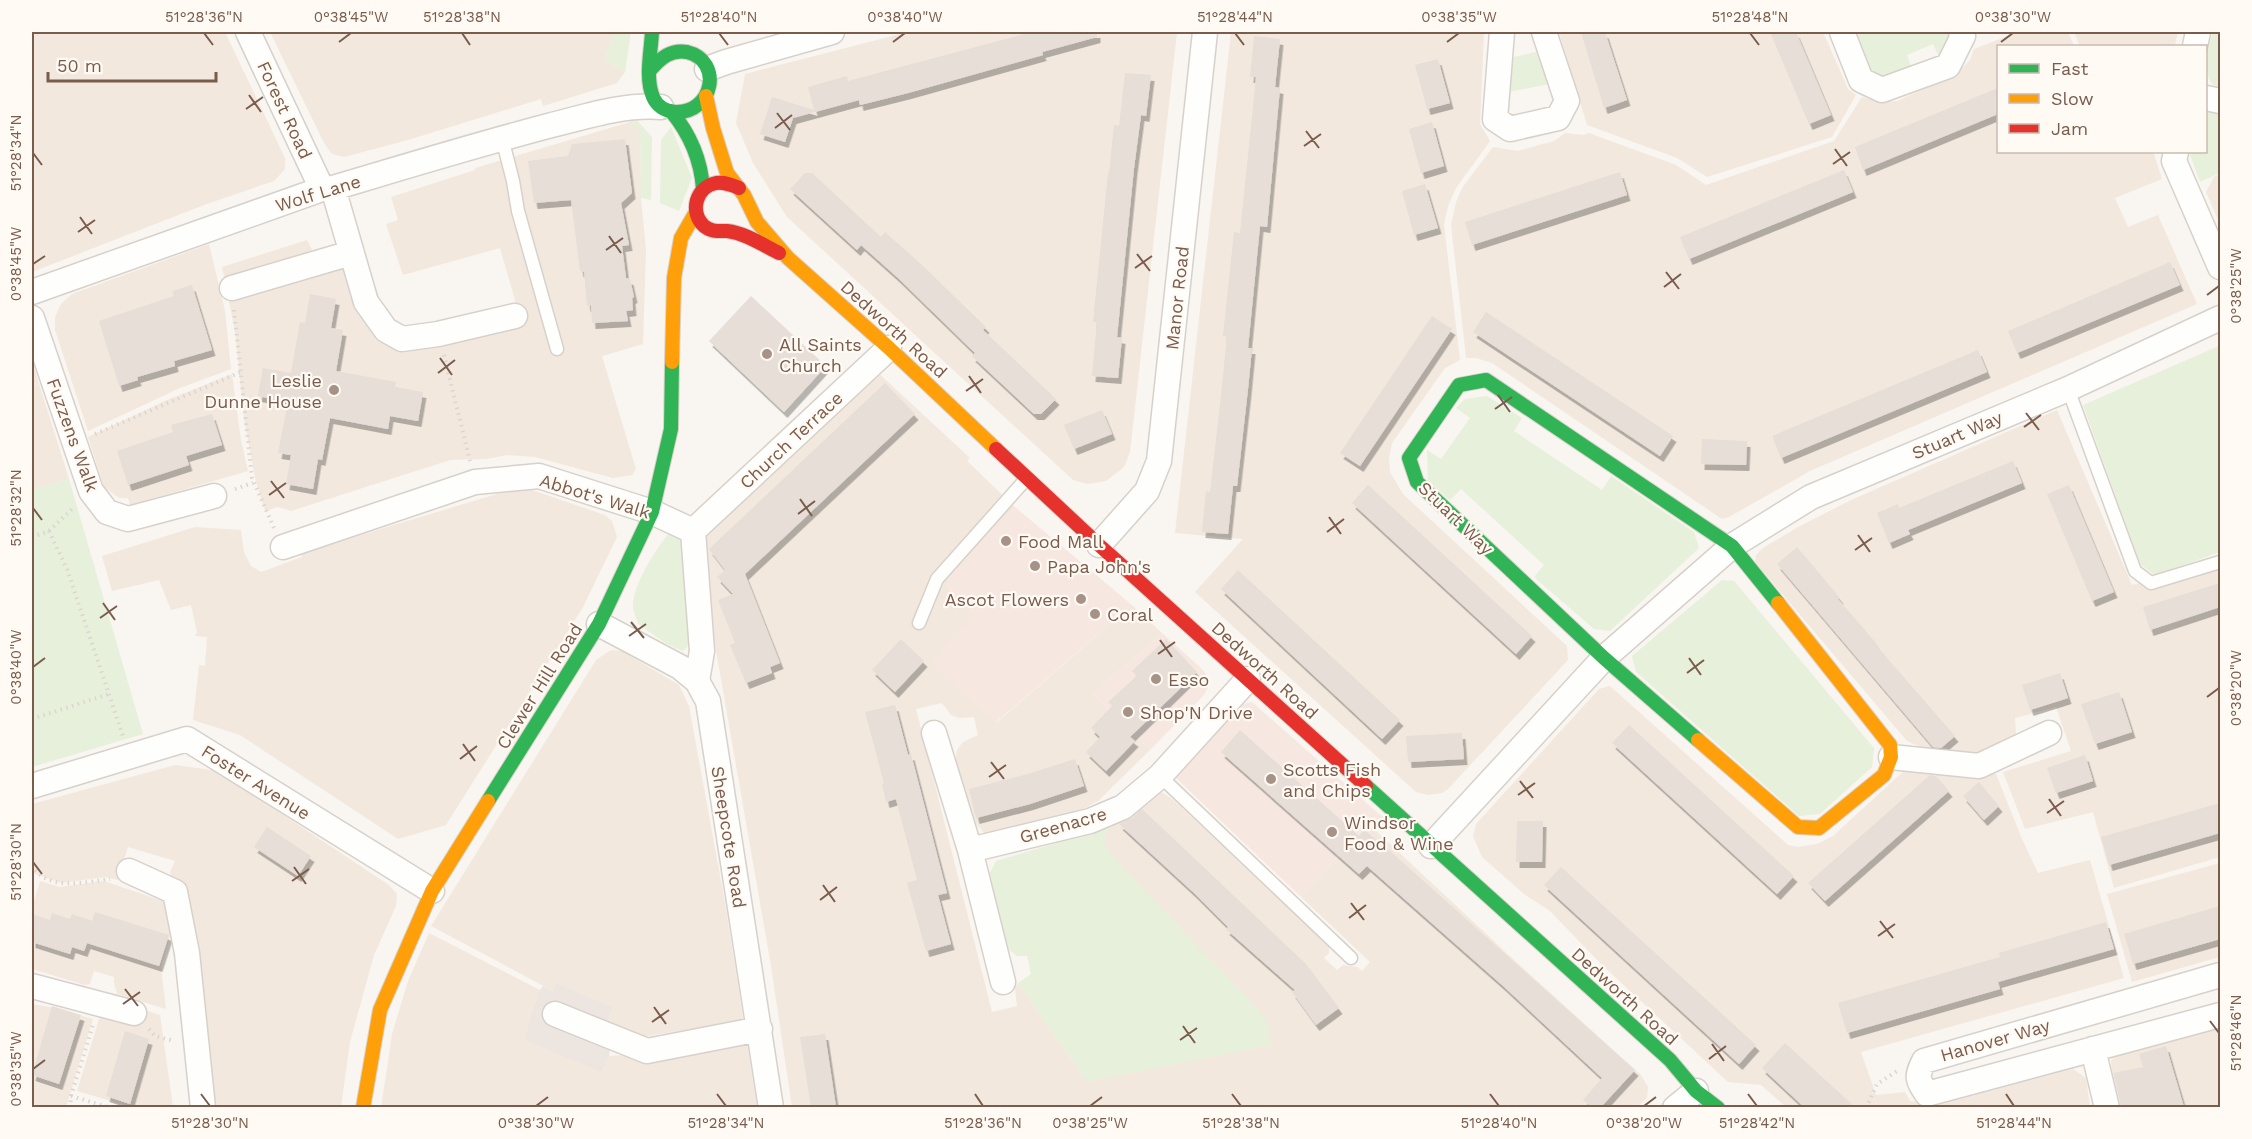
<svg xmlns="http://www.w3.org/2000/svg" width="2252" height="1139" viewBox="0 0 2252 1139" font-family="'Work Sans',sans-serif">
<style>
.residential{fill:#f2e8de}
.commercial{fill:#f6e8e1}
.industrial{fill:#ede5e0}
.green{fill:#e7f0db}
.building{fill:#e6ded7;filter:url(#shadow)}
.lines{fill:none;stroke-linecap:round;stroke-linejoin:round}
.lane-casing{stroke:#d7d1cb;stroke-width:15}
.street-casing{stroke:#d7d1cb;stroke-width:27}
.fast-casing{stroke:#d9d2cb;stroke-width:16}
.slow-casing{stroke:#d9d2cb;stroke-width:16}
.jam-casing{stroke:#d9d2cb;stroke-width:16}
.path{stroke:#dcd5d0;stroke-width:4;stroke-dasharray:1.5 4.5;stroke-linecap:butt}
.lane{stroke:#fefefd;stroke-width:12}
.street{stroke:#fefefd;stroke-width:24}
.fast{stroke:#30b455;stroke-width:14}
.slow{stroke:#ff9f0a;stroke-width:14}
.jam{stroke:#e5322d;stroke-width:14}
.ticks{fill:none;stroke:#7a5c4d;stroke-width:2}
.poi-dot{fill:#a69286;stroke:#fffaf3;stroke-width:2}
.labels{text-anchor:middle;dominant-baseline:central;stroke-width:4.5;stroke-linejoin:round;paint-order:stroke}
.street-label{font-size:18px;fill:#7a5c4d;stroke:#fffaf3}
.poi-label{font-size:18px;fill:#7a5c4d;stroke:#fffaf3;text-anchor:start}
.neatline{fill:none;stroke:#7a5c4d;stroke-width:2}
.ticks-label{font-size:15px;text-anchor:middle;fill:#7a5c4d}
</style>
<defs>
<filter id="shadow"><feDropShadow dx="3.5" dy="6" stdDeviation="0" flood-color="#0004"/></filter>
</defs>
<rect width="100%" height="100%" fill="#f9f5f0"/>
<!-- residential -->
<path class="residential" d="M32,32h193l60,126v11l-11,12 -70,24 -172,67z
M270,32h344l-9,28 20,12 -8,11 -74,23 -2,-7 -133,41 -64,17 -12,-3 -8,-11z
M908,32h269l-47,420 -6,15 -18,14 -19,3 -14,-4 -286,-263 -34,-54 -17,-40 9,-49z
M1231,32h253l-4,92 10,17 -34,47 -8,18 -4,19 16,135 -15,8 -53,75 -3,16 1,13 13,22 164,152 1,14 -120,129 -6,4 -14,2 -12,-3 -221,-200 48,-53 -68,-6z
M1559,32h264l25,57 8,6 -24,42 -125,40 -30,-19 -90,-33z
M2018,32h50l6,14h-76v106h154l2,2 8,25 -47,19 13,29 30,-12 39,89 -387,167 -81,46 -7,2 -230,-156 -16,-5h-10l-15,-133 5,-23 6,-14 31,-41 25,4 36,-10 11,-8 18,2 6,-2 87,32 30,20 128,-44 28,-44 18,5 17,-1 58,-26 15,-15 4,-11z
M2074,32h104l-3,12 -7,2h-88z
M630,122l10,8 1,68 5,52 -3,94 -41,12 34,113 -4,6 -19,3 -78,-21 -28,-2 -20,4 -37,1 -159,51 -13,-4 -13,4 -9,-29 -12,-63 -9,-87 -13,-65 85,-27 9,18 44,-12 28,75 13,10 116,-24 -17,-59 -97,27 -17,-51 12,-4 -7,-23 84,-27v-2z
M2220,174v50l-14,-32 8,-15z
M209,244l16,67 6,58 -51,19 -92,43 -33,-101v-13l6,-13 11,-10z
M32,361l37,118 -37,11z
M874,369l96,89 -3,3 48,46 -67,80 27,27 21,109 136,-118 30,28 -69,61 57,56 -52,51 -27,14 -81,19 -6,-1 -8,-10 -2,-7 -4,1 -15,-53 2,-14 6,-8 15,-7 -4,-18 -15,1 -8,-3 -9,-12 -26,6 76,303 25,-6 -2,-18 3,-5 69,99 21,-231 -4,-9v-7l12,-14 37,-28 8,-1 10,6 151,139 7,9v7l-5,5 13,12 6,-5 14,2 5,4 8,-9 -69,-65 62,-68h11l138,129 129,117 7,12 -1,11 -11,10 -844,-1 -22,-147 -62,-355 -8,-74z
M232,374l9,66 7,31 -118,34 -2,-7h-9l-15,-11 -16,-50 79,-37z
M2057,410l75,175 88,-24v296l-106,31 -21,-76 -68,17 -22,-57 68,-21 -15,-44 -41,11 1,16 -8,13 -10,8 -61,-1 -30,-13 -152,-179 1,-7 7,-7 35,-21 53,-27z
M513,489l19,1 73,25 7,6 5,16 -35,72 -136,216 -48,14 -158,-104 -47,-15 6,-55 6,1 2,-29 -12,-1 2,-4 -6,-27 -20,5 -12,-30 -47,11 -10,-35 93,-29 46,3 3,22 7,14 10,6 41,-15 -1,-4z
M611,650l11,1 57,34 10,21 36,197 19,121 -53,7 -1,-2 -60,10 -23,-16 6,-16 -57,-24 -3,8 -122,-65 165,-266z
M1610,686l178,159 10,2 19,-3 16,-8 74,-68 13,-3 76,9 26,65 16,34 52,-13 34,118 -263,74 15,43 29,-3 5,9 29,4 134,-36 13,9 4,29h-304l-25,-22 -33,-3 -128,-119 -50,-52 -26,-17 -42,-37 -9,-21 3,-12 123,-135z
M175,765l37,5 11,5 166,110 8,9 -1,12 -22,49 -24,87 -9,65h-127l-21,-158 -23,-77 5,-11 -47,-14 -10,33 -13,-3 -44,6 -29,-10v-69z
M2220,863v94l-88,25 -25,-88z
M40,881l20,6 44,-6 62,21 10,27 -5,4 -10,35 5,41 -49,-15 -3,-12v-5l-20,-6 -4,13 -5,1 -53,-16v-61z
M429,933l111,57 -8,22 70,60 7,-16 31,-2 106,-17 11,70 -376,1 11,-74 16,-53z
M32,1004l18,3 43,12 -27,88h-22l-12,-3z
M133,1006l27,9 13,92h-42l-54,-16 23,-75 27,8z
M2220,1028v79h-93l-6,-35 -9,1 -1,-13 10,-6z"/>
<!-- commercial -->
<path class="commercial" d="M1015,507l117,98 -137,118 -64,-61 44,-48 -27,-27 -3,-8z
M1162,633l38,34 6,7 2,13 -4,8 -54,55 -57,-56z
M1252,702l135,119 -13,8h-11l-62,68 -126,-120 59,-71z"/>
<!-- industrial -->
<path class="industrial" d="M556,983l57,24 -6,16 5,10 -3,23 -7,16 -77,-32 7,-28 8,-22 3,-4 10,5z"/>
<!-- green -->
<path class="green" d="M614,32h17l-6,40 -20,-12z
M1854,32h94l2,4 -10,23 -7,-15 -26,11 5,15 -25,8 -16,-5z
M2213,32h7v55l-7,-2c-13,-19 -6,-33 0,-53z
M1536,52l14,32 -47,9 2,-34z
M2209,110l11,1v62l-20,9 -11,-30h17v-41z
M634,117l18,20 -1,63 -10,-2 -1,-67 -10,-9z
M671,127l21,51 -13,33 -19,-8 1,-63z
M2219,346h1v206l-65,23 -15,-11 -57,-159z
M1487,396l35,22 -8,13 88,59 9,-14 83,56 5,16 -89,83 -16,-2 -60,-52 10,-12 -83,-76 -11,11 -22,-19 -1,-31 14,9 29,-41 -14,-10 9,-9z
M69,479l74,255 -111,33v-277z
M674,527l9,7 11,106 -11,11 -16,-7 -29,-20c-1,-5 -5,-12 -5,-18 0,-23 26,-62 41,-79z
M1722,580l12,1 140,167 -2,19 -52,47 -21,2 -163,-144 -4,-16z
M1114,818l2,3c-9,11 -15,15 -8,30l156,165 7,16 -4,2 5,11 -185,37 -69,-99 13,-9 -4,-18h-10l-10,-8 -20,-70 9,-17 81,-24z"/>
<!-- building -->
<path class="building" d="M1032,32h65v5l-55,15 1,3 -135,38 -48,12 -1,-5 -66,18 -8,24 -25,-8 12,-37 42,13 -6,-23 39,-11 1,5z
M1581,32h24l22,68 -23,8z
M1770,32h26l35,83 -22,9z
M1254,36l26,3 -5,48 5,1 -13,139 -7,-1 -12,122h4l-4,41 -11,97h-4l-5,48 -26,-2 4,-41 4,1 11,-97 6,-59h-4l11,-104 6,1 16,-156h-6z
M1438,59l12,44 -23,6 -12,-44z
M1125,73l26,2 -5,41 -5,-1 -7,53 -17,169 5,1 -4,40 -26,-2 5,-54h-4l15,-149h1l5,-48 5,1z
M1998,88v26l-135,56 -8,-23z
M1432,122l12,44 -23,7 -12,-44z
M625,139l7,54 -11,10 8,42 -7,1 4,32 4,1 4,18 -2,1 1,12 -7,1 2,10 -36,2 -1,-18 -4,1 -3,-34 -4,-1 -9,-71 -37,3 -6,-42 40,-5 4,-12z
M1844,170l9,22 -164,67 -9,-22z
M1620,172l7,23 -155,50 -7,-23z
M805,173h7l69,64 4,-5 37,33 64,62 -3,3 73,69 -15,15h-7l-62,-58 3,-3 -77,-75 -37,-33 -4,5 -67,-61z
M1425,184l13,44 -24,7 -12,-44z
M2170,262l10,23 -163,68 -9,-22z
M192,285l20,65 -38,11 1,5 -38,11 1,3 -19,6 -20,-65 75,-25 -2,-5z
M310,294l26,5 -5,29 12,2 -7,41 60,11 -1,5 28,5 -5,29 -28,-5 -2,13 -58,-11 -8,42 -4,-1 -5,30 -27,-5 5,-29 -13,-2 10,-51 -30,-6 5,-28 28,5 9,-51 5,1z
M751,296l75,70 -42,46 -75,-71z
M1486,312l187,124 -13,20 -187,-124z
M1432,316l20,13 -92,137 -20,-13z
M1978,350l9,22 -206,86 -9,-22z
M885,383l30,31 -170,160 35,89 -10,4 2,6 -26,10 -16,-38 5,-2 -17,-43 15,-6 -16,-17 8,-7 -16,-21z
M1102,410l10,24 -38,15 -10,-24z
M212,414l10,31 -36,11 3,9 -61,20 -11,-34 56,-19 -2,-7z
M1702,439l45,2 -1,24 -45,-1z
M2013,461l9,22 -114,47 2,4 -21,9 -12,-30 21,-9 1,4z
M1368,485l164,151 -16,18 -164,-151z
M2069,485l45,107 -22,9 -45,-107z
M1797,547l43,51 -2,1 38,44 -1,1 80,92 -14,12 -8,-1 -156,-183z
M1238,570l162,150 -18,19 -161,-150z
M2220,583v24l-70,23 -7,-23z
M901,639l23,22 -29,31 -23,-22z
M1166,639l31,33 -67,65 5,4 -29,30 -20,-19 14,-15 -9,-9 21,-22 -4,-4 29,-26 -5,-5z
M2060,673l8,25 -38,12 -8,-25z
M2119,692l13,40 -37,12 -14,-40z
M895,705l13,50 3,-1 36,139 -9,2 13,49 -25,7 -19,-68 10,-3 -21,-81 -10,3 -4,-18 2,-1 -19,-71z
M1629,725l165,151 -17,18 -165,-151z
M1240,730l119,106 5,-6 26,21 245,219 -34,37h-9l-9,-7 19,-22 -100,-93 -135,-119 -8,8 -138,-122z
M1462,733l2,26 -56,3 -2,-26z
M2085,755l8,26 -37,12 -9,-25z
M1075,759l9,27 -54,18 -54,14 -7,-29 59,-15z
M1930,775l6,1 13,15 -124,110 -17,-18z
M1979,782l20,24 -15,14 -21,-24z
M2220,803v30l-111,32 -8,-28z
M1142,809l164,155 33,44 -23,17 -24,-33 3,-2 -69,-61 2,-2 -34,-34 -75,-69 13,-6z
M1517,821h26l-1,41h-26z
M267,827l44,29 -13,20 -44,-29z
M1561,867l195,178 -17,19 -195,-179z
M2220,906v33l-87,25 -9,-30z
M95,912l74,23 -10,31 -72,-23 -3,8 -12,-4 -2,7 -38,-12v-28l18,6 2,-7 18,6 2,-5 20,7z
M2106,922l8,27 -116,33 2,7 -153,44 -9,-30 162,-46 -1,-4z
M52,1006l29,9 -22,69 -27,-9z
M125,1031l24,8 -19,65 -24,-8z
M825,1034l11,73h-25l-11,-70z
M1785,1043l70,64h-51l-42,-39z
M2166,1046l18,61h-63l-8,-34 30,-6 -4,-13z"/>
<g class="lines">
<defs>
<path id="lane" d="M502,138l11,43 5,30 39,138
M2068,389l67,182 16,12 69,-21
M919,623l18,-44 90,-101
M1160,776l191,182"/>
<path id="street" d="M248,32l74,157
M1502,32l-7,87 15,10 48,-11 9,-17 -23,-69
M1842,32l19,48 21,10 66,-24 15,-30 -2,-4
M2195,46l3,-14
M707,69l19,-7 106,-30
M2206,98l14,3
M2176,152l-2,9 46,106
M333,188l33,114 20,28 16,9 36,-5 77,-18
M232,288l119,-35
M32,292l290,-103 11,-1c71,-21 143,-43 215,-62 37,-9 74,-22 113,-19
M32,318l59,173 16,21 21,7 86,-23
M693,531l196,-183
M1099,545l48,-54 12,-30 46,-429
M283,547l192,-65 64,-6 113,36 41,19 9,120 -5,30
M599,624l81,43 17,14 11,20 63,407
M934,733l36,117 33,132
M1891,757l88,9 70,-33
M32,786l155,-47 245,152
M1431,846l173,-188 128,-112 79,-49 257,-108 152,-71
M970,850l120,-29 33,-14 37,-31 88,-97
M129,871l46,21 12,61 16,155
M2220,975l-296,86c-8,16 -7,18 3,33l293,-79
M32,986l102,27
M555,1014l92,37 113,-22
M2093,1049l14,59
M1675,1108l21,-17"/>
<path id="fast" d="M651,69c10,-11 20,-20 36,-17 37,9 26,62 -12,60 -10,-1 -18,-6 -22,-15 -8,-19 -2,-45 -1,-65
M671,111c19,23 30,48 32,78
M1486,380l246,166 46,57
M1486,380l-27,5 -50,73 8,24 187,176 94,82
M1366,786l304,274 26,31 22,17
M488,801l111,-177 53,-112 19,-83 1,-67"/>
<path id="slow" d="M706,96l7,32 14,45 17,22 13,27 31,36 101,90 107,101
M672,362l2,-84 7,-40 15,-26
M1698,740l100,87 21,1 65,-53 7,-18 -1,-12 -112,-142
M363,1108l17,-98 52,-119 56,-90"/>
<path id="jam" d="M739,188c-7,-3 -14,-6 -23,-5 -20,4 -27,29 -12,43 7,6 15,5 23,5 18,2 36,14 52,22
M996,449l103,96 267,241"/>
</defs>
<!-- lane casing -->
<use href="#lane" class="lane-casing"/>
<!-- street casing -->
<use href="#street" class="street-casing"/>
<!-- fast casing -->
<use href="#fast" class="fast-casing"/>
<!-- slow casing -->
<use href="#slow" class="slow-casing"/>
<!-- jam casing -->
<use href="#jam" class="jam-casing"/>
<!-- path -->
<path class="path" d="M234,310l18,168 22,50
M444,355l26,106
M95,434l146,-62
M235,489l18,-6
M49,531l26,-25
M32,537l17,-6 18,38 56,167
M32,719l77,-25
M32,865c15,27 53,17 78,14
M149,1029l6,7 19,5
M71,1096l40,12
M32,1107l1,1
M70,1108l1,-12 22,-71
M1866,1108l11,-24 20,-13"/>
<!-- lane -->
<use href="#lane" class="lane"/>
<!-- street -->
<use href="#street" class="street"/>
<!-- fast -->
<use href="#fast" class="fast"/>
<!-- slow -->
<use href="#slow" class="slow"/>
<!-- jam -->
<use href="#jam" class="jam"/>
</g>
<!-- ticks -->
<path class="ticks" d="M204,33l9,12M462,33l8,12M719,33l9,12M1235,33l9,12M1750,33l9,12M339,42l12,-9M893,42l12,-9M1447,42l12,-9M2001,42l12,-9M249,95l12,17M246,109l17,-12M777,113l13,17M775,128l17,-13M1306,131l13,17M1304,146l17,-12M1835,149l12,17M33,153l9,12M1833,164l17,-12M80,217l12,17M78,232l17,-12M609,236l12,17M606,250l17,-12M1137,254l13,17M33,264l12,-8M1135,268l17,-12M1666,272l13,17M1664,287l17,-13M2207,295l12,-9M440,358l12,17M438,373l17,-13M969,376l12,17M966,391l17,-12M1498,395l12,17M1495,409l17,-12M2026,413l13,17M2024,427l17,-12M271,481l13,17M269,495l17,-12M800,499l12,17M33,508l9,12M798,514l17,-13M1329,517l12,17M1327,532l17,-13M1858,535l12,17M1855,550l17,-12M103,603l12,17M100,618l17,-12M631,622l13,16M629,636l17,-12M1160,640l12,17M1158,654l17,-12M1689,658l12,17M33,667l12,-9M1687,673l17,-13M2207,697l12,-9M463,744l12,17M460,759l17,-13M991,762l13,17M989,777l17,-12M1520,781l13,17M1518,795l17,-12M2049,799l12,17M2047,813l17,-12M33,862l9,12M294,867l12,17M292,881l17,-12M823,885l12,17M820,900l17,-13M1351,903l13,17M1349,918l17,-13M1880,921l13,17M1878,936l17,-12M125,989l13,17M123,1004l17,-12M654,1007l12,17M2210,1021l9,12M652,1022l17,-12M1183,1026l12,17M1180,1040l17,-12M1712,1044l12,17M1709,1059l17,-13M33,1069l12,-9M201,1094l9,12M717,1094l9,12M975,1094l8,12M1232,1094l9,12M1490,1094l9,12M1748,1094l9,12M2006,1094l8,12M536,1106l12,-9M1090,1106l12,-9M1644,1106l12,-9"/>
<!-- markers -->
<g class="poi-dot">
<circle cx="767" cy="354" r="6"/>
<circle cx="334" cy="390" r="6"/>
<circle cx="1006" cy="541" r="6"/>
<circle cx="1035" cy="566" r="6"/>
<circle cx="1081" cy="599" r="6"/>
<circle cx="1095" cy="614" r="6"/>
<circle cx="1156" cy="679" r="6"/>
<circle cx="1128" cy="712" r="6"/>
<circle cx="1271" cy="779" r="6"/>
<circle cx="1332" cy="832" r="6"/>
</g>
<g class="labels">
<!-- street labels -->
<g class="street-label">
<text transform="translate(285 110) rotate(65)">Forest Road</text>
<text transform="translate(318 193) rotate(-17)">Wolf Lane</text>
<text transform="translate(1177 298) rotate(-84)">Manor Road</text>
<text transform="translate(894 329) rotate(42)">Dedworth Road</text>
<text transform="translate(73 435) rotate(70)">Fuzzens Walk</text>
<text transform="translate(1957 435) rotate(-23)">Stuart Way</text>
<text transform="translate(791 440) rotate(-43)">Church Terrace</text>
<text transform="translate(595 496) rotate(17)">Abbot's Walk</text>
<text transform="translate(1456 518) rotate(44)">Stuart Way</text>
<text transform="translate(1265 670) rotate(42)">Dedworth Road</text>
<text transform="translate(539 686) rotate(-58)">Clewer Hill Road</text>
<text transform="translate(256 782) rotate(32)">Foster Avenue</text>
<text transform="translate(1063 825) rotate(-16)">Greenacre</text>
<text transform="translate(729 837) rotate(81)">Sheepcote Road</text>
<text transform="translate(1625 996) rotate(42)">Dedworth Road</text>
<text transform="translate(1995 1040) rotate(-16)">Hanover Way</text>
</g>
<!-- poi labels -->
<g class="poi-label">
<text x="779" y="344">All Saints<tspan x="779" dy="21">Church</tspan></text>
<text x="322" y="380" text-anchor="end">Leslie<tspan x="322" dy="21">Dunne House</tspan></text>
<text x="1018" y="541">Food Mall</text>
<text x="1047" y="566">Papa John's</text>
<text x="1069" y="599" text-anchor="end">Ascot Flowers</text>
<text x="1107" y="614">Coral</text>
<text x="1168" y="679">Esso</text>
<text x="1140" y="712">Shop'N Drive</text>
<text x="1283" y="769">Scotts Fish<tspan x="1283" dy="21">and Chips</tspan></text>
<text x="1344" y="822">Windsor<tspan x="1344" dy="21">Food &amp; Wine</tspan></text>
</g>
</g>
<!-- border -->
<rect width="2252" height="1139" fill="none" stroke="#fffaf3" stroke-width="66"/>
<!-- legend -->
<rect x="1997" y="45" width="210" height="108" fill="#fffaf3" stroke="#cabbb1" stroke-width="1.5"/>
<rect x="2009" y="64" width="30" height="9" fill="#30b455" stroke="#cabbb1" stroke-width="1.5"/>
<text x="2051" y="75" font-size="18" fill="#7a5c4d">Fast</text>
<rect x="2009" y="94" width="30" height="9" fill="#ff9f0a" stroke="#cabbb1" stroke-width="1.5"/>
<text x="2051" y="105" font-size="18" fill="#7a5c4d">Slow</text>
<rect x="2009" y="124" width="30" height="9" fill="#e5322d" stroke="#cabbb1" stroke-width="1.5"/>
<text x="2051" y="135" font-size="18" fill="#7a5c4d">Jam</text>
<!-- scale -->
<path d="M48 72v9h168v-9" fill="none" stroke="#7a5c4d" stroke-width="3"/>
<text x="57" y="72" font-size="18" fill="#7a5c4d" stroke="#fffaf3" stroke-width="4.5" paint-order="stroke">50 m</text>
<rect x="33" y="33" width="2186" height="1073" class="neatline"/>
<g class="ticks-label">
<text x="204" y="22">51°28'36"N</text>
<text x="351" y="22">0°38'45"W</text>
<text x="462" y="22">51°28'38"N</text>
<text x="719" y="22">51°28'40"N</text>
<text x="905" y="22">0°38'40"W</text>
<text x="1235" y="22">51°28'44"N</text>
<text x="1459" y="22">0°38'35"W</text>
<text x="1750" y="22">51°28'48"N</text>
<text x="2013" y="22">0°38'30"W</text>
<text transform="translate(16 153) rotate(-90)" y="5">51°28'34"N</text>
<text transform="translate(16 264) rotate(-90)" y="5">0°38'45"W</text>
<text transform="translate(2236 286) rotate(-90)" y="5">0°38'25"W</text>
<text transform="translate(16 508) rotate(-90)" y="5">51°28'32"N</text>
<text transform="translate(16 667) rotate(-90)" y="5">0°38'40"W</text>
<text transform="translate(2236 688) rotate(-90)" y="5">0°38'20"W</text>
<text transform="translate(16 862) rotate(-90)" y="5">51°28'30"N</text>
<text transform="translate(2236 1033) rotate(-90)" y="5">51°28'46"N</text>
<text transform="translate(16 1069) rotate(-90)" y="5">0°38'35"W</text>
<text x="210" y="1128">51°28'30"N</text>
<text x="536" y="1128">0°38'30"W</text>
<text x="726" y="1128">51°28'34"N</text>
<text x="983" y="1128">51°28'36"N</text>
<text x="1090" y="1128">0°38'25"W</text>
<text x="1241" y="1128">51°28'38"N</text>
<text x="1499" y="1128">51°28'40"N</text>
<text x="1644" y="1128">0°38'20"W</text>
<text x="1757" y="1128">51°28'42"N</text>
<text x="2014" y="1128">51°28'44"N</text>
</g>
</svg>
